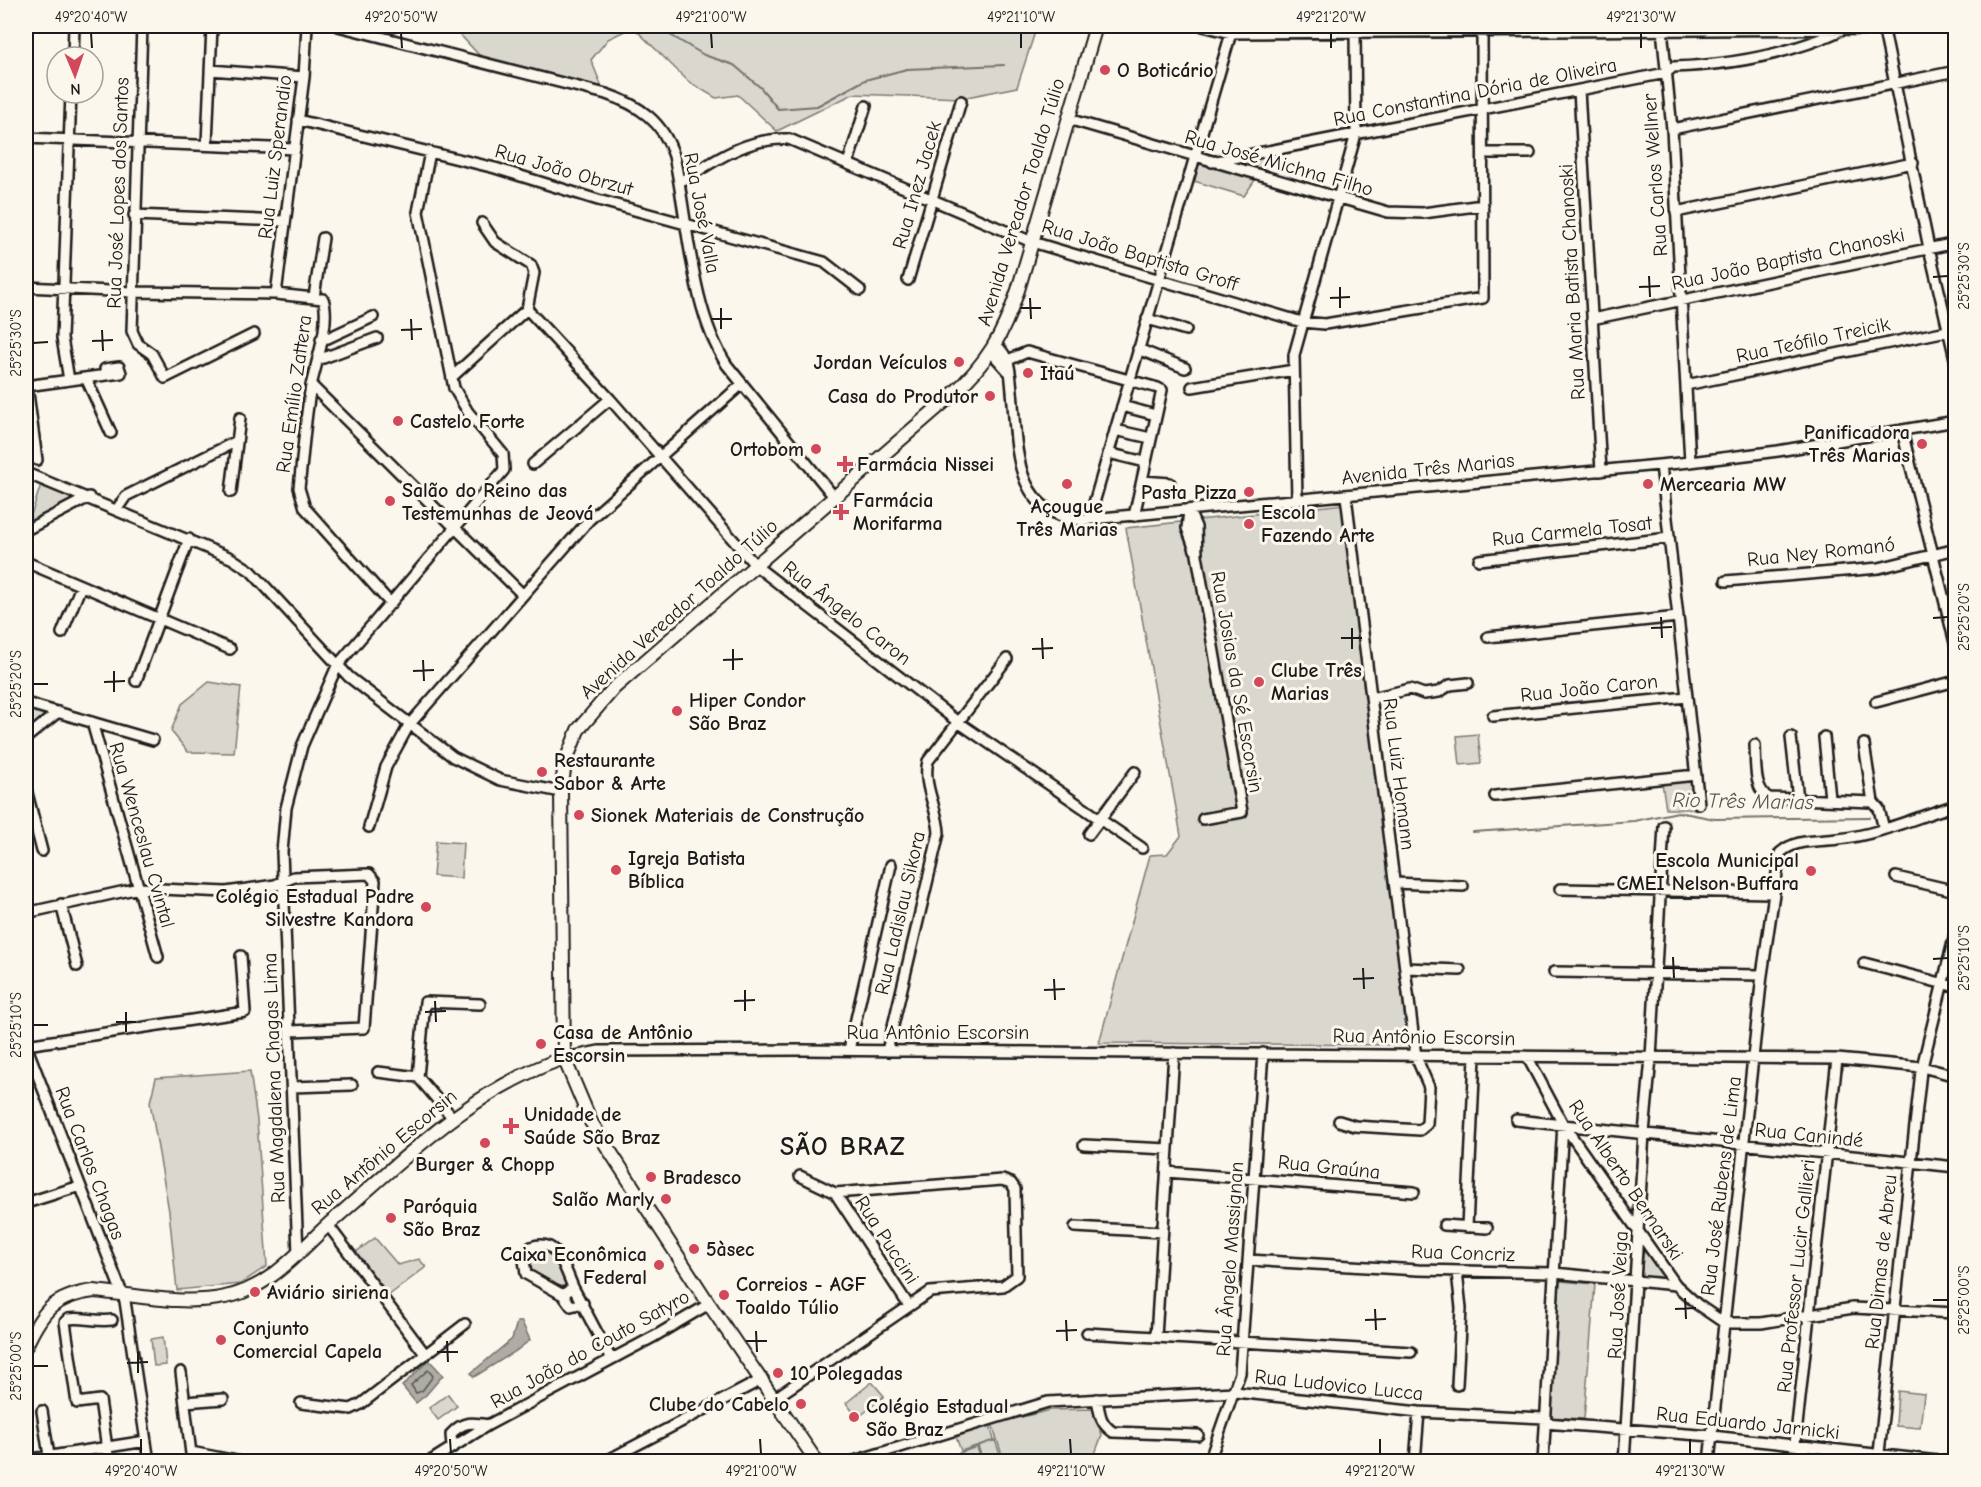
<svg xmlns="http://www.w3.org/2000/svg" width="1981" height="1487" viewBox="0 0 1981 1487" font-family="'Comic Neue',sans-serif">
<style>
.green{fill:#dad7ce;stroke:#7b7a75;stroke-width:1.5}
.water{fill:#afaca5;stroke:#74726e;stroke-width:1.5}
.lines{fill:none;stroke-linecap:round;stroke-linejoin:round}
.shore{stroke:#575653;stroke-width:1.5}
.stream{stroke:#74726e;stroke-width:2}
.minor-casing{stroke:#1c1c1c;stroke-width:14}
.major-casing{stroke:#1c1c1c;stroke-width:16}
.minor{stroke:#fbf7ec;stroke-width:9}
.major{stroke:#fbf7ec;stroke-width:12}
.ticks{fill:none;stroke:#1c1c1c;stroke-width:2}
.poi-dot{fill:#d1495b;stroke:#fbf7ec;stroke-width:2}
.labels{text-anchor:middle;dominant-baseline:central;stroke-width:6;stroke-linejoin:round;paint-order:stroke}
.poi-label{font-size:20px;font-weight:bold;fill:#1c1c1c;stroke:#fbf7ec;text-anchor:start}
.street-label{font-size:20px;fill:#1c1c1c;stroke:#fbf7ec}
.water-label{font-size:21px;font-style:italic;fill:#575653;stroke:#fbf7ec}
.district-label{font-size:26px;font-weight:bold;letter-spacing:1.5px;fill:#1c1c1c;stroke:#fbf7ec}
.neatline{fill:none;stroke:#1c1c1c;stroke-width:2}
.ticks-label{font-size:15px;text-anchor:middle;fill:#1c1c1c}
</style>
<rect width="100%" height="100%" fill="#fbf7ec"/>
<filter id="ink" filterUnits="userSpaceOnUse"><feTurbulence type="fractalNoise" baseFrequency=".0167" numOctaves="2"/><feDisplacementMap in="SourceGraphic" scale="12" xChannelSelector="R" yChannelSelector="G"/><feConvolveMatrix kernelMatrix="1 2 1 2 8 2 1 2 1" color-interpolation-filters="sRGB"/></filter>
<g filter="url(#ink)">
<!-- green -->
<path class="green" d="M452,26h585l-20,61 -55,11 -109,-4 -76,37 -39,-36 -22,3 -27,-16 -56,-55 -25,12 -17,21 11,27 -123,-32z
M1287,150l-19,21 -33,-10z
M1199,164l56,16 -11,16 -50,-15z
M42,481l38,16 -52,28z
M1344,504l64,541 -309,-2 51,-188 17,-1 14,-18 -55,-308z
M209,682l32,5 -7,66 -46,-1 -17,-21 11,-27z
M26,707l23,8 -23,18z
M1478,734l3,29 -21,2 -3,-29z
M1692,780l4,29h-30l-4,-26z
M436,841l27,2 -2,35 -28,-2z
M250,1071l7,49 10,146 -27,18 -63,6 -8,-79 -19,-109 6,-24z
M375,1238l23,27 21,-6 7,8 -38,29 -32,-44z
M1644,1245l23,36 -26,-3z
M538,1248l17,3 16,35h-12l-28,-10 -4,-15z
M1560,1281l35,3 -11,135 -35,-2z
M163,1337l3,28 -12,1 -3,-27z
M872,1382l12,14 -26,22 -12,-15z
M1898,1391l26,3 -4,34 -24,-2z
M448,1394l9,12 -19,14 -9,-12z
M1093,1409l9,26 -9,24 -25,-4 -1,6h-63l-12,-37 59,-14z
M990,1425l4,15 -33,11 -5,-14z
M995,1440l7,21h-19l-5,-15z
M977,1447l4,14h-19l-3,-8z"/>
<!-- water -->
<path class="water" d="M517,1322h5l8,18 -14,11 -42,26 -3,-4 41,-34z
M429,1360l14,15 -17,20 -10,8 -14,-17z"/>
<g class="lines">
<!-- shore -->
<path class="shore" d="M428,1370l5,6 -11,15 -6,2 -5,-8z"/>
<!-- stream -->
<path class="stream" d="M655,26l49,29 30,10 27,23 17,21 39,-3 48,-26 42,-11 97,-4
M1943,816l13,-3
M1473,832l161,-11 44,-9 37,7 155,-2"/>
<defs>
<path id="minor" d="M142,26l-10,305 6,13 14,10 13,24 89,-44
M338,26l268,68c33,11 57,27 68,62 14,64 17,155 53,209l108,133
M1203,26l28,7 653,-4
M1883,26l46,222 27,115
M1662,29l10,100 18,333
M73,57l1,-31
M210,70l94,7
M1579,90l22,381
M1068,119l320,93 35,1 60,-8
M298,120l197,48 103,32 226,62 36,28
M1672,129l284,-58
M26,138l269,11
M207,144l5,-118
M1483,153h47
M1212,162l454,-89 7,-6c59,-2 118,-13 171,-38
M848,163l18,-57
M680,182c34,-21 67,-45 109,-43l243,103 270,80 23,2 158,-26 -1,-267
M1676,212l237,-49
M134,215l151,6
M482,223l13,19 36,23 3,8 -7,36
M908,280l53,-179
M26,287l106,5 144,2 47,5c8,22 -7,64 -12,87 -6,33 -8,68 -12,102l6,20 86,96
M276,294l28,-217 3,-51
M314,297l9,-59
M527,309l83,90 146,167 202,156 184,126
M1147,319l39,11
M1592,319l364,-76
M321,339l7,-1 45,-21
M996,345c15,13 14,27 16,46 5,53 0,123 69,129l609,-58 88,-11 178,-30
M1138,349l47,19
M991,352l17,19
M318,360l59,-22
M1008,360l19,-8 131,36
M452,377l75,-68
M86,378l25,55
M69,380l-7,-42 9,-245
M311,385l211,209
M1686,385l261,-54
M26,386l95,-13 -2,-6 -14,2
M27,386l10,74
M1192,387l102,-17
M1122,406l30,8
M1115,430l31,7
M1902,431l54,216
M1108,453l33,8
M533,464l77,-65
M1661,465l38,339
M26,473l205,85 20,13 98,106 104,80 47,23 61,12
M1142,481l28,2
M231,492l9,-74
M1297,500l-3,-145 62,-221 -1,-102
M117,509l9,-13 111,-55
M1189,511l7,16 1,28 45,257 -39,7
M1189,511l-2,17 8,22
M1134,516l28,-126
M1089,520l142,-487
M26,530l63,-33
M1479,560l190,-22
M26,562l204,87
M1726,581l153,-13 77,-19
M62,633l19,-47
M1488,637l190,-20
M136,681l53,-142
M1372,698l38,-9 14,5 15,-2 11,-7 18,-2
M1876,702l80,-21
M26,703l127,37
M1493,716l194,-19
M92,722l66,235
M1791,737l7,62
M1824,737l6,62
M26,738l32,-26
M1864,744l9,58
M1755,745c1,16 -2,44 14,53l104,4 6,7 5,20
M26,789l16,62
M1495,796l201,-21
M369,827l17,-60 23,-42 180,-205 153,-136
M1089,834l46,-62
M1896,877l60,14
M1395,883l68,3
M1560,889l212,4
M61,904l16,62
M26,913l113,-25 87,4 49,-7 19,-8 75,-3 6,7 -11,147 -74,3
M1864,963l92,24
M1405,968l55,2
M1554,972l208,3
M26,1045l99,256 24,161
M26,1045l219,-33 -4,-56
M849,1050l42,-185
M887,1051l52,-218c-1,-24 -17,-48 -11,-72l79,-102
M564,1058l35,-7 203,-1 1035,9 85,8 34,9
M1528,1058l35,66 113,161 22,20 25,17 10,1h28l92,-15 103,5
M378,1072l40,5
M292,1087l60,-2
M452,1117l-34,-40 7,-75 55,2
M1516,1120l440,47
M1339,1121l16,5 65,4 7,-6 2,-37 -13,-30 -70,-561
M1084,1145l84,4
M1167,1172l247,20
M835,1193l74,113
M26,1203l54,-17
M328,1225l97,129
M1444,1225l43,3
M1075,1227l87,5
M1467,1227l8,-170
M298,1253l-16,-401 4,-44 16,-62 35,-80 167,-196 -1,-16 -35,-42 -14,-24 -36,-176 12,-60
M1248,1260l170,10 136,3 122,12
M563,1295l-37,-21 -2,-14 7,-13c27,-10 33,20 42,40
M583,1303l-12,3 -8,-11 10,-8 38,72
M1087,1333l324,19
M1156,1337l18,-284
M181,1372l11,90
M1457,1385l4,-77 -4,-36
M775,1398l155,-106 73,-6 14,-10 -2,-87 -4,-6 -9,-3 -167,13 -35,-17
M1097,1399c3,16 3,24 16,33l85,3
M185,1402l38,-3
M301,1403l50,6 10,-5 104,-80
M42,1411l8,51
M1545,1423l167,13 235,26
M452,1447l-1,-13c12,-13 21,-12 37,-9
M191,1452l51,10
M26,1460l120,-19
M109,1462l-9,-62 -23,3 -12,-81 3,-3c16,-2 28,3 44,1
M429,1462l59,-37 167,-89 54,-32
M604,1462l159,-83
M851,1462l197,-60 187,-10 184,20 126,6
M1209,1462l31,-89 23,-320
M1415,1462l4,-50
M1543,1462l20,-338
M1624,1462l20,-329 7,-75 13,-232
M1709,1462l53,-487 18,-122c17,-15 37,-11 58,-14 40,-4 79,-22 118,-34
M1793,1462l44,-403
M1878,1462l43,-391 35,-141"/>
<path id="major" d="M26,1346c16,-35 28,-50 68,-55 43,4 88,15 131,6 44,-8 74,-46 106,-75 73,-63 140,-132 233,-164
M817,1462l-108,-158 -118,-182 -27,-64 -3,-266 4,-29 13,-33 36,-42 337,-292c36,-33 52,-60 67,-106l78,-264"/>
</defs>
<!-- minor casing -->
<use href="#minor" class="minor-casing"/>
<!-- major casing -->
<use href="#major" class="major-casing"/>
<!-- minor -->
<use href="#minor" class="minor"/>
<!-- major -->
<use href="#major" class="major"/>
</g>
</g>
<!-- ticks -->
<path class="ticks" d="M91,33l1,15M401,33l1,15M711,33l1,15M1021,33v15M1331,33v15M1641,33v15M1649,276l1,21M1933,277l15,-1M1340,287v21M1639,287l21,-1M1030,298l1,21M1330,298l20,-1M721,308v21M1020,308h21M411,319l1,21M711,319h21M102,330l1,21M401,330l21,-1M92,341l21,-1M33,343l15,-1M1661,617l1,21M1933,618l15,-1M1352,628v21M1651,628l21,-1M1042,638l1,21M1341,638h21M733,649v21M1032,649l21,-1M423,660l1,21M723,660l20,-1M114,671v21M413,671l21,-1M104,682l21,-1M33,684h15M1673,957l1,21M1933,959l15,-1M1363,968l1,21M1663,968h21M1054,979l1,21M1353,979l21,-1M745,990v21M1044,990l21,-1M435,1001l1,21M734,1001l21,-1M126,1012v20M425,1012l21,-1M116,1022h20M33,1025h15M1685,1298l1,21M1933,1300h15M1375,1309l1,21M1675,1309l21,-1M1066,1320l1,21M1365,1320l21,-1M756,1331l1,21M1056,1331l21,-1M447,1341l1,21M746,1341h21M138,1352v21M437,1352h21M127,1363l21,-1M33,1366h15M141,1439v15M450,1439l1,15M760,1439l1,15M1070,1439l1,15M1380,1439v15M1690,1439v15"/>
<!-- markers -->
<g class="poi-dot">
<circle cx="1105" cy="70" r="6"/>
<circle cx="959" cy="362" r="6"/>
<circle cx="1028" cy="373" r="6"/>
<circle cx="990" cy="396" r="6"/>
<circle cx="398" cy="421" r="6"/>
<circle cx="1922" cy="444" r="6"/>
<circle cx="816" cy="449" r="6"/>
<path d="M842 455h6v6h6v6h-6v6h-6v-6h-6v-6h6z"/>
<circle cx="1067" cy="484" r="6"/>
<circle cx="1648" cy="484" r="6"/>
<circle cx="1249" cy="492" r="6"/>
<circle cx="390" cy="501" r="6"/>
<path d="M838 503h6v6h6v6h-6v6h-6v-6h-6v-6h6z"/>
<circle cx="1249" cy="524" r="6"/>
<circle cx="1259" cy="682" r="6"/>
<circle cx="677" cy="711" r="6"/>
<circle cx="542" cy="772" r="6"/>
<circle cx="579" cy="815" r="6"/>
<circle cx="616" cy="870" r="6"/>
<circle cx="1811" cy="871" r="6"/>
<circle cx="426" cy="907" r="6"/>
<circle cx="541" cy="1044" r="6"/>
<path d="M508 1117h6v6h6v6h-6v6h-6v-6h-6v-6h6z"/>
<circle cx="485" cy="1143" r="6"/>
<circle cx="651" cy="1177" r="6"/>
<circle cx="666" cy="1199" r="6"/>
<circle cx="391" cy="1218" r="6"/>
<circle cx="694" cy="1249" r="6"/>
<circle cx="659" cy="1265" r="6"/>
<circle cx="255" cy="1292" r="6"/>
<circle cx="724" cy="1295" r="6"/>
<circle cx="221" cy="1340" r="6"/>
<circle cx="778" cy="1373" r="6"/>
<circle cx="801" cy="1404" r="6"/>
<circle cx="854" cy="1417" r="6"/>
</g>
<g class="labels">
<!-- poi labels -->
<g class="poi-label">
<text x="1117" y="70">O Boticário</text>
<text x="947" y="362" text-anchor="end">Jordan Veículos</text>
<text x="1040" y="373">Itaú</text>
<text x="978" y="396" text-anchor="end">Casa do Produtor</text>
<text x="410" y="421">Castelo Forte</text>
<text x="1910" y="432" text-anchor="end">Panificadora<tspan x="1910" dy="23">Três Marias</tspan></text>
<text x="804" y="449" text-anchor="end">Ortobom</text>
<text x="857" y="464">Farmácia Nissei</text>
<text x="1660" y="484">Mercearia MW</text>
<text x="402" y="490">Salão do Reino das<tspan x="402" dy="23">Testemunhas de Jeová</tspan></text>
<text x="1237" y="492" text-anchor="end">Pasta Pizza</text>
<text x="853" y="500">Farmácia<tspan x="853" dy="23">Morifarma</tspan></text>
<text x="1067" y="506" text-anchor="middle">Açougue<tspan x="1067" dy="23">Três Marias</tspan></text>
<text x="1261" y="512">Escola<tspan x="1261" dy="23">Fazendo Arte</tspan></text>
<text x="1271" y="670">Clube Três<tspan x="1271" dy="23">Marias</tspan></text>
<text x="689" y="700">Hiper Condor<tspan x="689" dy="23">São Braz</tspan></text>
<text x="554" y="760">Restaurante<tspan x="554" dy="23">Sabor &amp; Arte</tspan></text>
<text x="591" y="815">Sionek Materiais de Construção</text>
<text x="628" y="858">Igreja Batista<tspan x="628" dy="23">Bíblica</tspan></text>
<text x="1799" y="860" text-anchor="end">Escola Municipal<tspan x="1799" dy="23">CMEI Nelson Buffara</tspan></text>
<text x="414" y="896" text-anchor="end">Colégio Estadual Padre<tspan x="414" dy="23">Silvestre Kandora</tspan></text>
<text x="553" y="1032">Casa de Antônio<tspan x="553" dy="23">Escorsin</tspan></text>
<text x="524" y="1114">Unidade de<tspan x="524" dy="23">Saúde São Braz</tspan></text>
<text x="485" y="1164" text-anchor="middle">Burger &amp; Chopp</text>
<text x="663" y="1177">Bradesco</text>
<text x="654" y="1199" text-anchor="end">Salão Marly</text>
<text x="403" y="1206">Paróquia<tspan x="403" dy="23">São Braz</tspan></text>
<text x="706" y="1249">5àsec</text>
<text x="647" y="1254" text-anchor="end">Caixa Econômica<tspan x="647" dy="23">Federal</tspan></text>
<text x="736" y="1284">Correios - AGF<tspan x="736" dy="23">Toaldo Túlio</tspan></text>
<text x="267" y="1292">Aviário siriena</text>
<text x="233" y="1328">Conjunto<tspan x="233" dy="23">Comercial Capela</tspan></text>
<text x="790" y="1373">10 Polegadas</text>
<text x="789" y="1404" text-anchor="end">Clube do Cabelo</text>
<text x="866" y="1406">Colégio Estadual<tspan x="866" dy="23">São Braz</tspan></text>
</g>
<!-- street labels -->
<g class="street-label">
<text transform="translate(1475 92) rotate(-11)">Rua Constantina Dória de Oliveira</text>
<text transform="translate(275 157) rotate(-83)">Rua Luiz Sperandio</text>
<text transform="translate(1279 163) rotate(16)">Rua José Michna Filho</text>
<text transform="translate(564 170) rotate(16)">Rua João Obrzut</text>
<text transform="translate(1655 175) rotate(-94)">Rua Carlos Wellner</text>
<text transform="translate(917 185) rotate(-74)">Rua Inez Jacek</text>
<text transform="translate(118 193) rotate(-88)">Rua José Lopes dos Santos</text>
<text transform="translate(1021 202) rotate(-73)">Avenida Vereador Toaldo Túlio</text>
<text transform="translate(702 213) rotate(79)">Rua José Valla</text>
<text transform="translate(1140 255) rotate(17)">Rua João Baptista Groff</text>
<text transform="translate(1788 259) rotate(-12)">Rua João Baptista Chanoski</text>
<text transform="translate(1572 282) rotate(-93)">Rua Maria Batista Chanoski</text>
<text transform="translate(1813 340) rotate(-12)">Rua Teófilo Treicik</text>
<text transform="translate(294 394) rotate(-82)">Rua Emílio Zattera</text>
<text transform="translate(1428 469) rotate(-6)">Avenida Três Marias</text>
<text transform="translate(1572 531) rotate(-6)">Rua Carmela Tosat</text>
<text transform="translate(1821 552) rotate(-6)">Rua Ney Romanó</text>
<text transform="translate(679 609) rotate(-42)">Avenida Vereador Toaldo Túlio</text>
<text transform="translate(847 613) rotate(38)">Rua Ângelo Caron</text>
<text transform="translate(1237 682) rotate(80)">Rua Josias da Sé Escorsin</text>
<text transform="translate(1589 688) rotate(-6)">Rua João Caron</text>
<text transform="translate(1399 774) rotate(83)">Rua Luiz Homann</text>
<text transform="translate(142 835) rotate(74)">Rua Wenceslau Cvintal</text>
<text transform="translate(900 913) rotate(-77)">Rua Ladislau Sikora</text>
<text x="938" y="1032">Rua Antônio Escorsin</text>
<text transform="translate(1424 1037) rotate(1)">Rua Antônio Escorsin</text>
<text transform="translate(274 1078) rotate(-92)">Rua Magdalena Chagas Lima</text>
<text transform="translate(1809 1135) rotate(6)">Rua Canindé</text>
<text transform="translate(384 1152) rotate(-40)">Rua Antônio Escorsin</text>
<text transform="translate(90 1163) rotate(69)">Rua Carlos Chagas</text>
<text transform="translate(1329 1167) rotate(6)">Rua Graúna</text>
<text transform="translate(1626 1180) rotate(56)">Rua Alberto Bernarski</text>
<text transform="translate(1721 1186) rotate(-83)">Rua José Rubens de Lima</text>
<text transform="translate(887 1240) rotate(57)">Rua Puccini</text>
<text transform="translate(1463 1253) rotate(2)">Rua Concriz</text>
<text transform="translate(1230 1259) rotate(-86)">Rua Ângelo Massignan</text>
<text transform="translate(1881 1262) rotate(-84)">Rua Dimas de Abreu</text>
<text transform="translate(1796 1276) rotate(-84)">Rua Professor Lucir Gallieri</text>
<text transform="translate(1618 1295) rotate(-87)">Rua José Veiga</text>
<text transform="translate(590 1349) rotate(-29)">Rua João do Couto Satyro</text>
<text transform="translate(1339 1385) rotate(6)">Rua Ludovico Lucca</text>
<text transform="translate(1748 1423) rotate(6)">Rua Eduardo Jarnicki</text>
</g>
<!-- water labels -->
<g class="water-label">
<text transform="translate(1743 801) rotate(1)">Rio Três Marias</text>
</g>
<!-- district labels -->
<g class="district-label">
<text x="843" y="1147">SÃO BRAZ</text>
</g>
</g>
<!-- margin -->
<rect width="1981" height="1487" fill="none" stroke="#fbf7ec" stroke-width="66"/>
<!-- north arrow -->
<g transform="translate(75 75) rotate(178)"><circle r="28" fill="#fbf7ec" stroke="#a29f99" stroke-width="1.5"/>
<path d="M0-4.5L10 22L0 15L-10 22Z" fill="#d1495b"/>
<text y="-9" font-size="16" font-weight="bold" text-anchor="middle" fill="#1c1c1c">N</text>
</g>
<rect x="33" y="33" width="1915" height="1421" class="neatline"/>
<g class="ticks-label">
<text x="91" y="22">49°20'40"W</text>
<text x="401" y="22">49°20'50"W</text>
<text x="711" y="22">49°21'00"W</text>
<text x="1021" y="22">49°21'10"W</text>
<text x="1331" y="22">49°21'20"W</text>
<text x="1641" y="22">49°21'30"W</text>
<text transform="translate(1964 276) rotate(-90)" y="5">25°25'30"S</text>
<text transform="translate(16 343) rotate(-90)" y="5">25°25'30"S</text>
<text transform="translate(1964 617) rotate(-90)" y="5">25°25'20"S</text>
<text transform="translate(16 684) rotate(-90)" y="5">25°25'20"S</text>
<text transform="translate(1964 958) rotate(-90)" y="5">25°25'10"S</text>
<text transform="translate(16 1025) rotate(-90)" y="5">25°25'10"S</text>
<text transform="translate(1964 1300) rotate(-90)" y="5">25°25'00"S</text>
<text transform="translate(16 1366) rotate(-90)" y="5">25°25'00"S</text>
<text x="141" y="1476">49°20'40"W</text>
<text x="451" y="1476">49°20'50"W</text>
<text x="761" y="1476">49°21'00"W</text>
<text x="1071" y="1476">49°21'10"W</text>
<text x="1380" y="1476">49°21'20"W</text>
<text x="1690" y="1476">49°21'30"W</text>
</g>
</svg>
